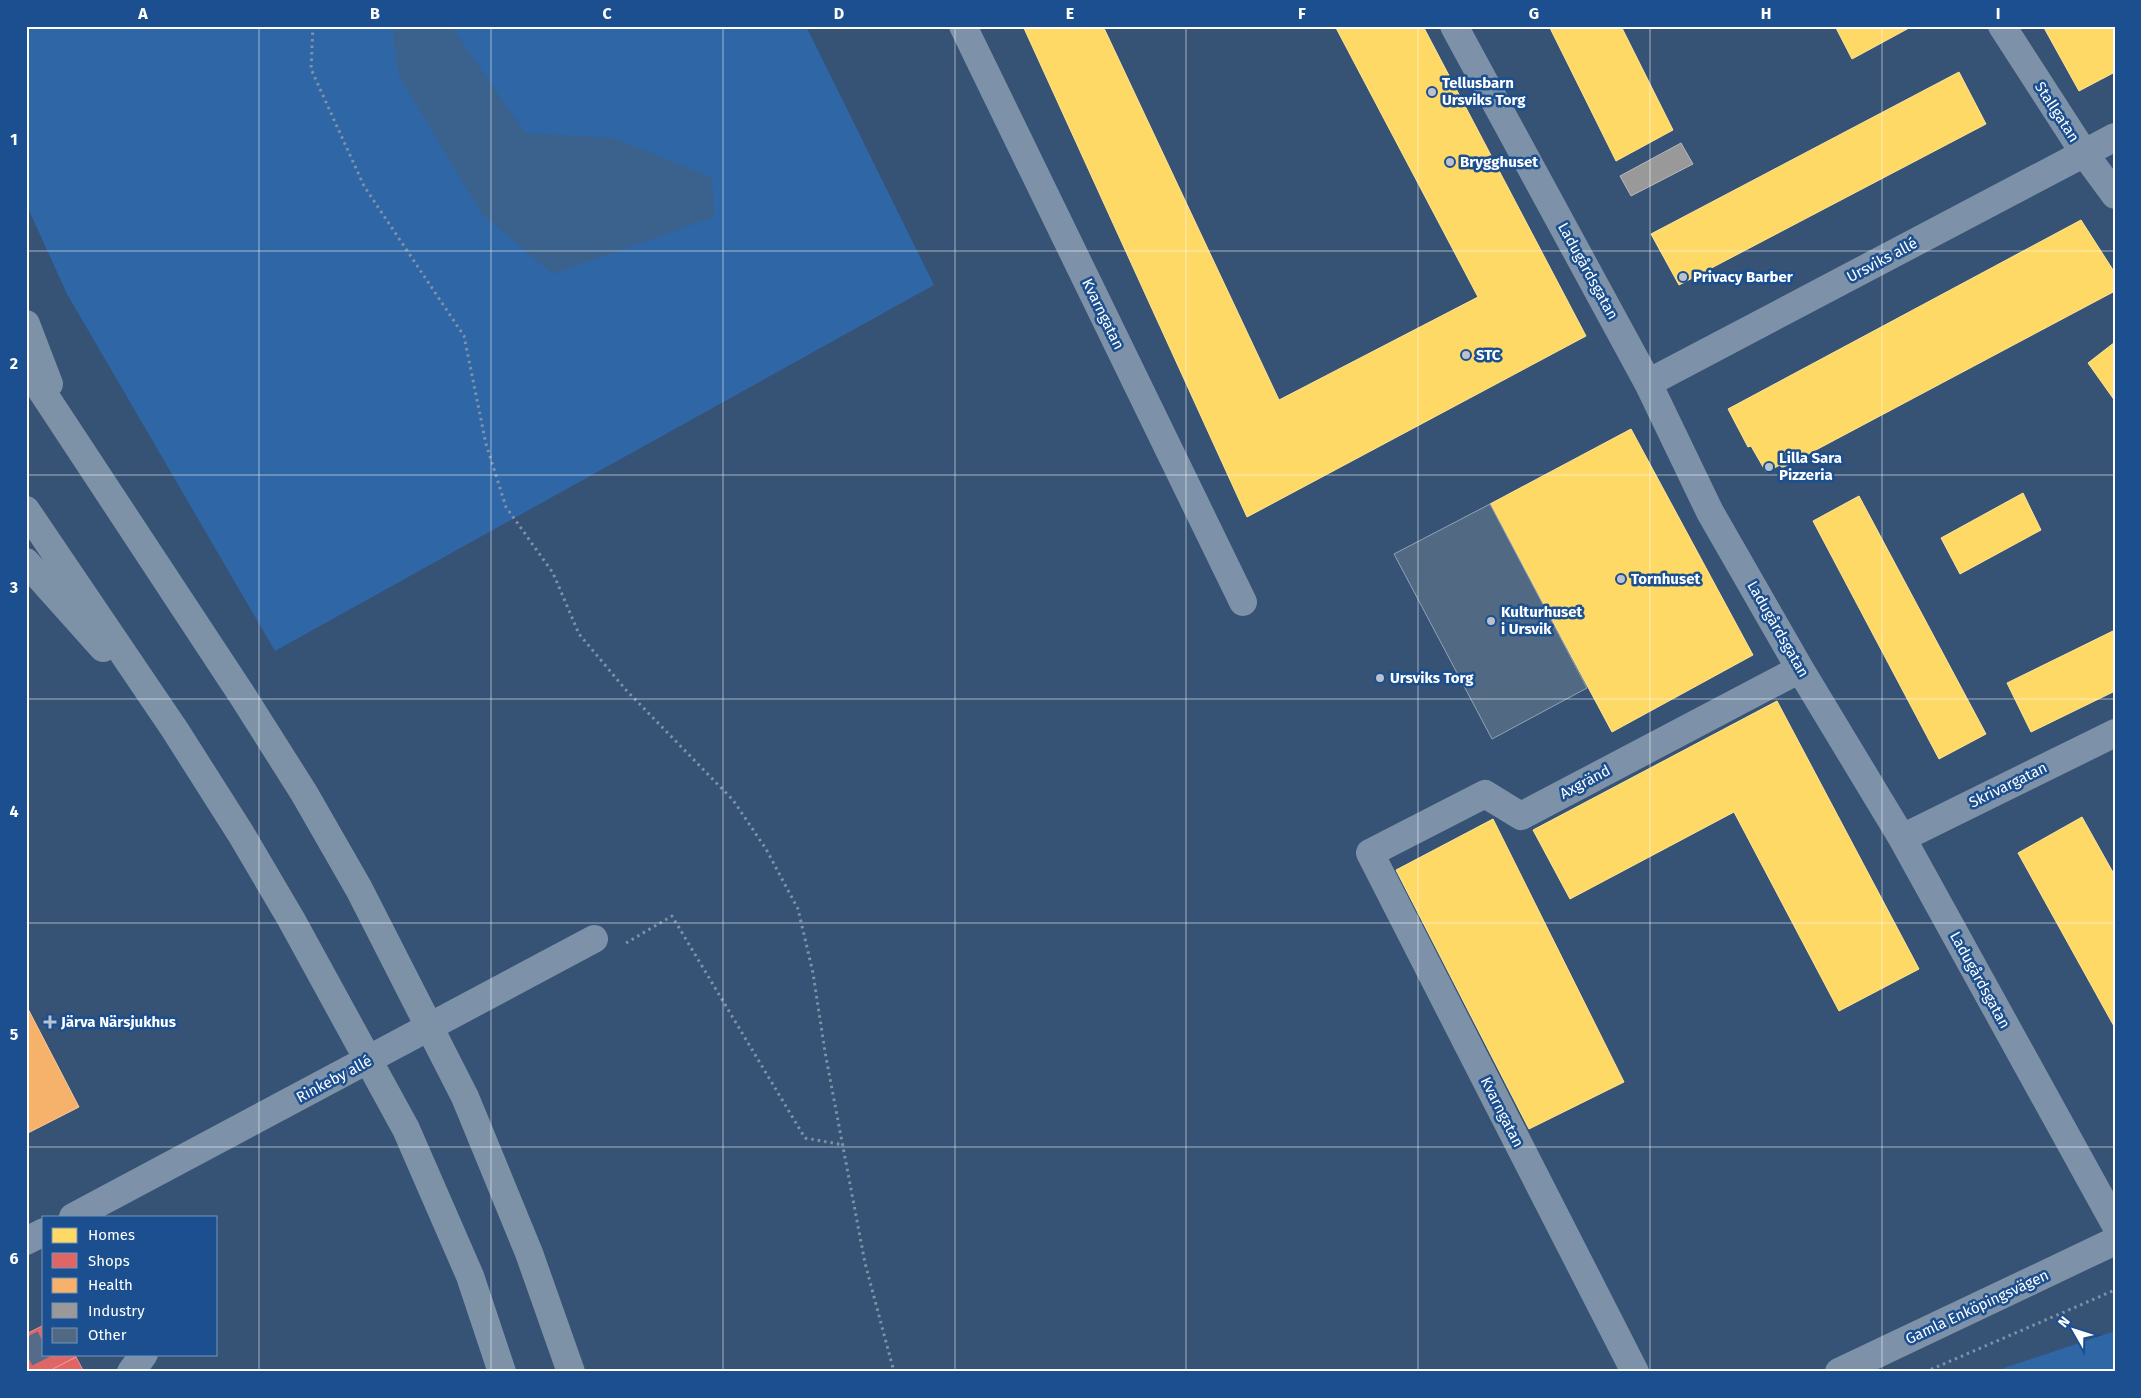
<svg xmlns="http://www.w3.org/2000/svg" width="2141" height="1398" viewBox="0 0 2141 1398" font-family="'Fira Sans',sans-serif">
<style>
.green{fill:#2f66a5}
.water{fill:#3b618d}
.homes{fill:#ffd966;stroke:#ffe494}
.shops{fill:#e06666;stroke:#e99494}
.health{fill:#f6b26b;stroke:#f9c997}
.industry{fill:#999;stroke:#b8b8b8}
.building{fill:#526984;stroke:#92a2b6}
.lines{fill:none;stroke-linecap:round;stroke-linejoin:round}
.minor-tunnel{stroke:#546c89;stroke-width:28;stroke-dasharray:28 14;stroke-linecap:butt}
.path{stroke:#7d92a8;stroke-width:3;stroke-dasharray:2.5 4;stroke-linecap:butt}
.minor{stroke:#7d92a8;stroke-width:28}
.highway{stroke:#7e92a7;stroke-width:28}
.grid{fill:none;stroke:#fff;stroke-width:1;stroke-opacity:0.55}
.poi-dot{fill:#b9c2ce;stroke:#1b4f8f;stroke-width:2}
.labels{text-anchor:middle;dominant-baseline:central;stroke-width:5;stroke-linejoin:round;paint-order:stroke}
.poi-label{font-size:15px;font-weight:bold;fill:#fff;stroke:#1b4f8f;text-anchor:start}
.street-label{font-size:15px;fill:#fff;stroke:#1b4f8f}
.neatline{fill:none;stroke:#fff;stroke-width:2}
.grid-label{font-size:16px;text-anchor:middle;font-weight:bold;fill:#fff}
</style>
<rect width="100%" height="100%" fill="#365274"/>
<!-- green -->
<path class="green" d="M26,26h780l128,259 -659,366 -208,-357 -41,-90z
M2115,1331v41h-123z"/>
<!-- water -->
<path class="water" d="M400,26h51l74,107 89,5 98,40 2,39 -161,57 -71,-60 -83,-138 -6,-43z"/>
<!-- homes -->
<path class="homes" d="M1023,26h80l176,374 199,-103 -143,-271h88l163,310 -339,181z
M1549,26h72l52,104 -57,31z
M1835,26h73l1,2 -57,31z
M2043,26h72v46l-36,19z
M1959,72l27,52 -307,161 -28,-51z
M2081,220l34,53v18l-333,177 -2,-3 -14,7 -15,-26 -3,1 -20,-38z
M2115,342v59l-27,-38z
M1631,429l122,226 -141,77 -122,-228z
M2023,493l18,37 -81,44 -19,-36z
M1859,496l127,238 -47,25 -126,-238z
M2115,630v61l-84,41 -24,-49z
M1777,701l142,268 -80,42 -105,-199 -164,87 -37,-69z
M2082,817l33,59v152l-97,-175z
M1493,819l131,263 -95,47 -133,-259z"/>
<!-- shops -->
<path class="shops" d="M44,1325v29h31l1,3 -29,15h-21v-38z
M76,1357l8,15h-37z"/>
<!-- health -->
<path class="health" d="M26,1005l53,102 -53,27z"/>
<!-- industry -->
<path class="industry" d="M1681,143l12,21 -62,32 -11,-20z"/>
<!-- building -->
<path class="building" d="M1490,504l97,184 -95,51 -98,-185z"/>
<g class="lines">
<!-- minor-tunnel -->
<path class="minor-tunnel" d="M26,1353l18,-9"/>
<!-- path -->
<path class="path" d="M313,26l-2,43 53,117 100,150 22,108 20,63 47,66 26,61 47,56 107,110 33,49 32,60 15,64 12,79 40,211 29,109
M626,943l46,-27 133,222 39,7
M1925,1372l190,-82"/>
<!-- minor -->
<path class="minor" d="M963,26l280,576
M1454,26l194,357 62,129 90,157 102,169 213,386
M2002,26l82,127 31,42
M1648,383l467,-246
M1902,838l213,-105
M73,1217l521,-278
M26,1241l18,-9
M131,1372l13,-18
M1635,1372l-265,-519 115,-59 36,22 279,-147
M1839,1372l276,-131"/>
<!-- highway -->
<path class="highway" d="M26,324l23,60
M26,367l216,328 62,98 55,96 106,208 64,156 42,119
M26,510l149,220 66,104 50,85 115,210 64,147 32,96
M26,562l77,86"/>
</g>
<!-- grid -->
<path class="grid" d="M259,26v1346M491,26v1346M723,26v1346M955,26v1346M1186,26v1346M1418,26v1346M1650,26v1346M1882,26v1346M26,251h2089M26,475h2089M26,699h2089M26,923h2089M26,1147h2089"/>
<!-- markers -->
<g class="poi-dot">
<circle cx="1432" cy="92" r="5"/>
<circle cx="1450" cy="162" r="5"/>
<circle cx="1683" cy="277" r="5"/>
<circle cx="1466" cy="355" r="5"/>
<circle cx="1769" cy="467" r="5"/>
<circle cx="1621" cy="579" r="5"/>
<circle cx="1491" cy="621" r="5"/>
<circle cx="1380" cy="678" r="5"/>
<path d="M47.5 1014.5h5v5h5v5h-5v5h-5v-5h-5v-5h5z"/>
</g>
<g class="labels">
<!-- poi labels -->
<g class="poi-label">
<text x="1442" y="83">Tellusbarn<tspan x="1442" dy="17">Ursviks Torg</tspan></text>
<text x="1460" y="162">Brygghuset</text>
<text x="1693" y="277">Privacy Barber</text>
<text x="1476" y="355">STC</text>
<text x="1779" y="458">Lilla Sara<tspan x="1779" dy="17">Pizzeria</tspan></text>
<text x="1631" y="579">Tornhuset</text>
<text x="1501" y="612">Kulturhuset<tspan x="1501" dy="17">i Ursvik</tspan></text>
<text x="1390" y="678">Ursviks Torg</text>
<text x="61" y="1022">Järva Närsjukhus</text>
</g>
<!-- street labels -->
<g class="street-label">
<text transform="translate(2057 112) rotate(57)">Stallgatan</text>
<text transform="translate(1882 260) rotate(-28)">Ursviks allé</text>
<text transform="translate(1588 271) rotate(61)">Ladugårdsgatan</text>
<text transform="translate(1103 314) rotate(64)">Kvarngatan</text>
<text transform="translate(1778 629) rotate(60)">Ladugårdsgatan</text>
<text transform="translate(1585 782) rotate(-28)">Axgränd</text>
<text transform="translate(2008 785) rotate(-26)">Skrivargatan</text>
<text transform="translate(1980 980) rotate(61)">Ladugårdsgatan</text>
<text transform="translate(334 1079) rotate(-28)">Rinkeby allé</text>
<text transform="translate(1502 1112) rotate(63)">Kvarngatan</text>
<text transform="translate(1977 1307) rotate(-25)">Gamla Enköpingsvägen</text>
</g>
</g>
<!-- border -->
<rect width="2141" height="1398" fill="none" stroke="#1b4f8f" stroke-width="55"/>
<!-- legend -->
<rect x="42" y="1216" width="175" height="140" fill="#1b4f8f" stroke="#7695bc"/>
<rect x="52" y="1228" width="25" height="15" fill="#ffd966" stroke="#7695bc"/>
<text x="88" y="1240" font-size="15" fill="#ffffff">Homes</text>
<rect x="52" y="1253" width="25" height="15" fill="#e06666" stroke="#7695bc"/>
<text x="88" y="1266" font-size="15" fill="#ffffff">Shops</text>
<rect x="52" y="1278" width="25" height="15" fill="#f6b26b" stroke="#7695bc"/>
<text x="88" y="1290" font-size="15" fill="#ffffff">Health</text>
<rect x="52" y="1303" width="25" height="15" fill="#999999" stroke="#7695bc"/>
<text x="88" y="1316" font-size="15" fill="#ffffff">Industry</text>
<rect x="52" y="1328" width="25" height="15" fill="#526984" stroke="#7695bc"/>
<text x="88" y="1340" font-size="15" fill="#ffffff">Other</text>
<!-- north arrow -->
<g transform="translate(2074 1330) rotate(309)" stroke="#1b4f8f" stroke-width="4" paint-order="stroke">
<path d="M0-4L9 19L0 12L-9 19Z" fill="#ffffff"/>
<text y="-8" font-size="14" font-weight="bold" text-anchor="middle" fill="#ffffff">N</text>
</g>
<rect x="28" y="28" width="2086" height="1342" class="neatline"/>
<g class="grid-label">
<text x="143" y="19">A</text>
<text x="375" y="19">B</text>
<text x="607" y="19">C</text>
<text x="839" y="19">D</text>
<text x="1070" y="19">E</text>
<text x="1302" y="19">F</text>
<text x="1534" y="19">G</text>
<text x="1766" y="19">H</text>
<text x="1998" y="19">I</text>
<text x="14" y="145">1</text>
<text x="14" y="369">2</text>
<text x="14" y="593">3</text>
<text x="14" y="817">4</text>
<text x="14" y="1040">5</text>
<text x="14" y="1264">6</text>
</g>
</svg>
